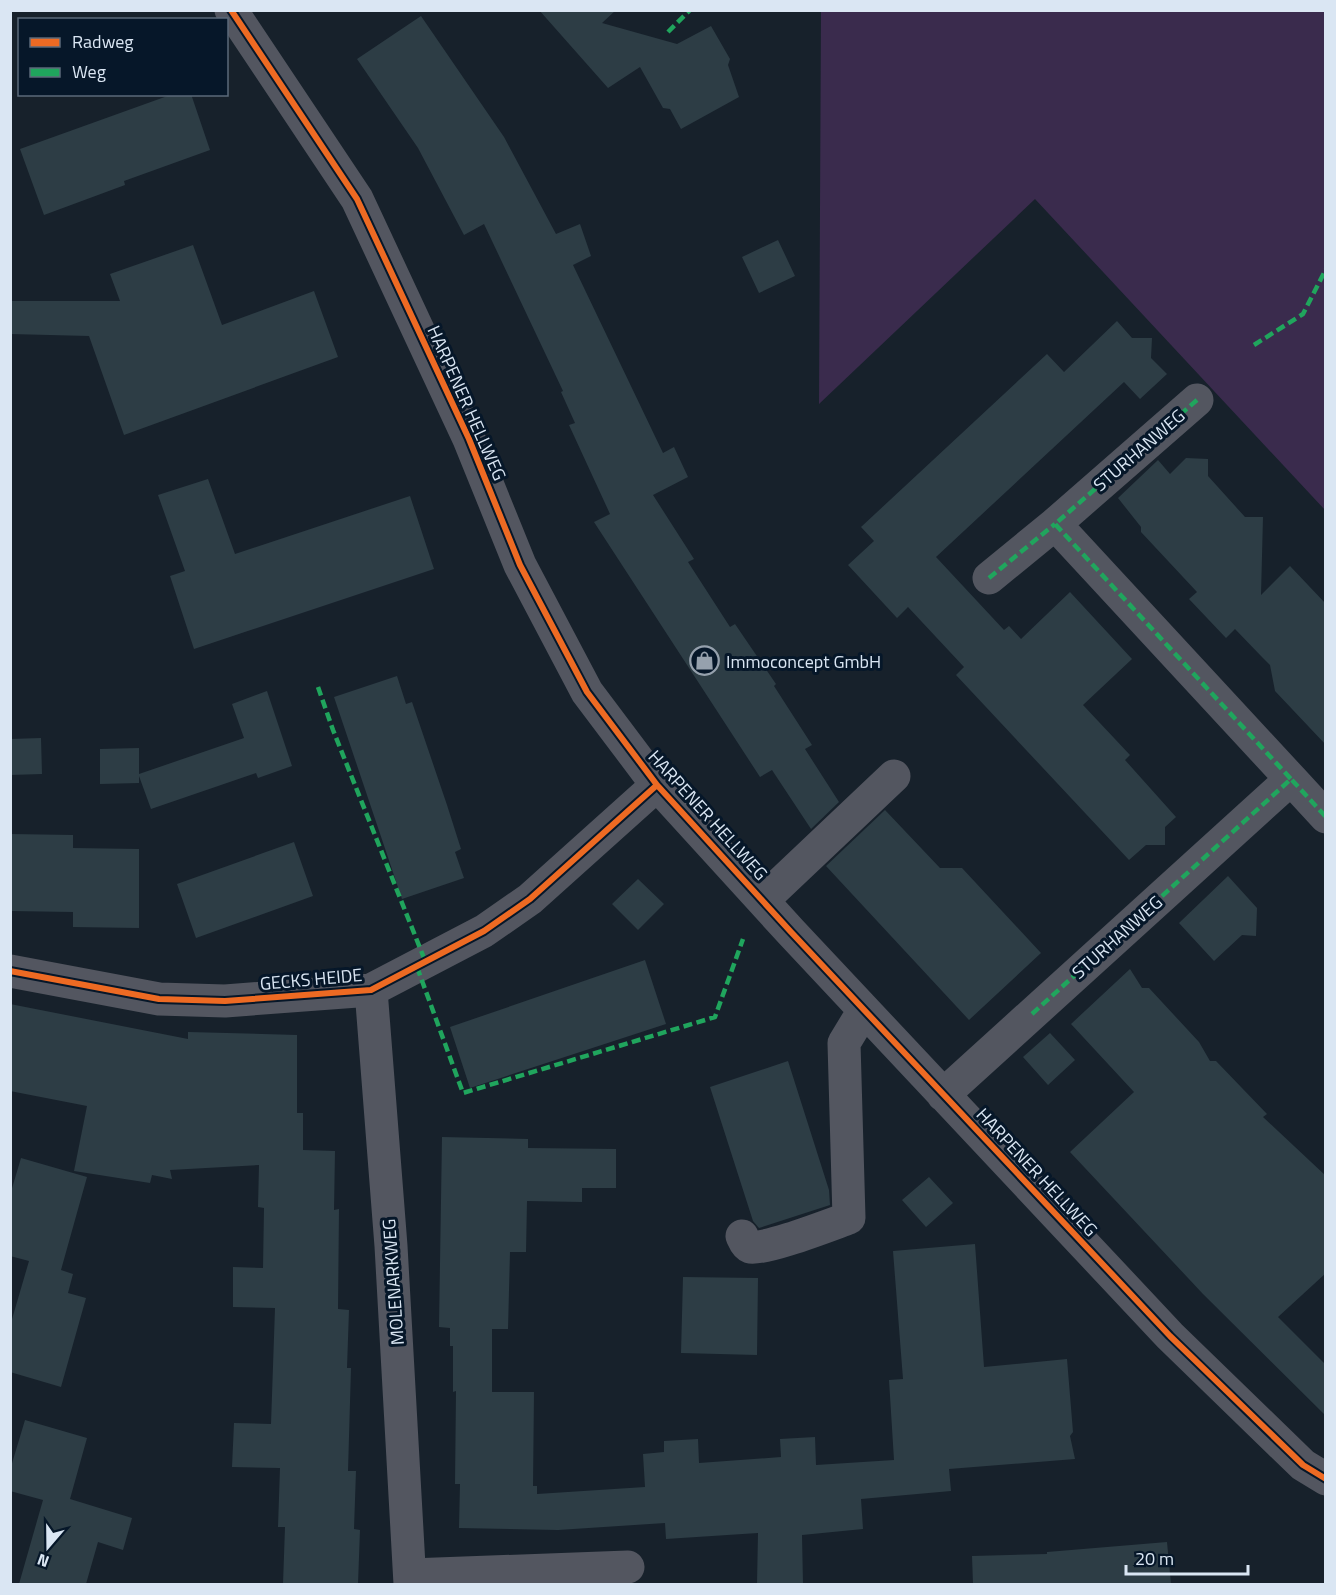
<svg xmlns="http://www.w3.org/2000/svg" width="1336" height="1595" viewBox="0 0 1336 1595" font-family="'Titillium Web',sans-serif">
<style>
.green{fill:#3a2b4d}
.building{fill:#2d3d45}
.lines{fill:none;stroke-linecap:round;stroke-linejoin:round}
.minor{stroke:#535660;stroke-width:33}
.quiet{stroke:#20a55d;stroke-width:4.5;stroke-dasharray:9 4.5;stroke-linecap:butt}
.cycleway-casing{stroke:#061729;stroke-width:10}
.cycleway{stroke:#ed6a23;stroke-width:6}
.labels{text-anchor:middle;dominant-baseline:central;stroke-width:6;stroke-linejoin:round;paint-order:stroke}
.street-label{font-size:18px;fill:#dae6f3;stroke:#061729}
.poi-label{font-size:18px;fill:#dae6f3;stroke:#061729;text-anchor:start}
</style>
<rect width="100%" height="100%" fill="#17212b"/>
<!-- green -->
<path class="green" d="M821,11h504v499l-290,-311 -216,205z"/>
<!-- building -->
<path class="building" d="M539,10h77l-14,13 75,21 34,-18 19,33 -2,6 11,32 -58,32 -11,-20 -7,-1 -23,-41 -32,21z
M421,16l83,121 52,97 24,-10 11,32 -18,9 90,188 11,-6 14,30 -35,18 41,64 -6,3 42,65 5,-3 41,60 -2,2 38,59 -7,4 34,53 -28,27 -39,-59 -12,7 -166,-255 16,-8 -41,-89 6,-2 -14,-31 2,-1 -79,-167 -20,11 -46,-87 -61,-89z
M173,94h18l19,56 -86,31 1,4 -81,30 -24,-66z
M778,240l17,36 -36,17 -17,-36z
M193,245l29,80 92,-34 24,66 -214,78 -35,-99 -79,-2v-33h110l-10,-27z
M1117,321l15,17h20l-1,20 16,16 -27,25 -16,-17 -188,175 68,73 5,-4 12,13 49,-47 62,67 -49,46 47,50 -5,5 51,57 -11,10v18h-19l-17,15 -173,-185 8,-8 -56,-60 -11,11 -49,-53 26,-24 -13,-14 186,-173 17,18z
M1186,458l22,1v17l37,41h18l-2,78 29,-29 36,38v141l-51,-54 -5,-26 -9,-9 -26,-27 -9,9 -37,-39 8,-7 -56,-60v-5l-23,-29 40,-38 12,14z
M208,479l27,75 175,-58 24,73 -240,80 -24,-73 15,-5 -27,-76z
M397,676l9,28 6,-2 35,103 14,44 -6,3 9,26 -62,21 -68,-202z
M267,691l25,75 -34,12 -2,-5 -105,36 -12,-33v7l-39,1v-35l39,-1v26l105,-36 -12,-34z
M41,738l1,36 -32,1v-36z
M885,810l55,58h22l79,85 -72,67 -143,-154z
M10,834l63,1v13l66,1v79l-66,-1v-15l-63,-1z
M294,842l19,54 -117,42 -19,-54z
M1228,876l29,32 -1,28 -14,-1 -28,26 -35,-38z
M638,879l26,25 -26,26 -26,-26z
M645,960l21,64 -196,64 -20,-61z
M1130,969l12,19h7l50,54 11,19h6l51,53 -4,3 63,59v97l-48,44 48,48v51l-123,-122 -133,-142 64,-60 -63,-68z
M10,1004l178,35v-7l109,3v78h6v37l32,1 -1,59 5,-1 -1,100 11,1 -2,58h4l-3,103h8l-2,58 6,1 -2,54h-75l2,-57h-7l2,-59 -48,-1 2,-44 37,1 4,-116 -42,-1v-40l30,1 1,-60 -6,-1 1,-42 -89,5 2,9 -20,-4 -2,8 -76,-12 13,-65 -77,-15z
M1050,1033l25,27 -27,25 -25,-28z
M788,1061l41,129 1,15 -71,23 -6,-7 -43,-134z
M442,1137l86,2v9l88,1v39h-34v14l-55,-1 -1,51h-16l-2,77h-16v63h42l-1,94h4v8l108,-7 -2,-33 21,-2v-11l34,-2 1,24 82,-6 -1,-18 35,-2 1,28 78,-5 -5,-80 14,-1 -10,-128 82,-7 9,123 83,-8 6,73 -3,4 5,23 -126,10 2,22 -90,8 2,30 -61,6 1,49h-46l1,-51 -92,6 -1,-16 -107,7 -99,-2 1,-44h-5l1,-93 -3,1v-46h-3v-18l-11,-1z
M21,1158l66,19 -26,93 12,4 -5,19 18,5 -25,89 -51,-15v-46l19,-65 -19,-5v-61z
M929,1177l24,26 -27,24 -24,-27z
M683,1277l75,1 -1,77 -76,-2z
M25,1420l62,18 -17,61 62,19 -9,32 -25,-8 -12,42h-67l24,-84 -33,-9v-21z
M1167,1542l4,42h-198l-1,-28 75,-2v-2z"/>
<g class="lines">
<!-- minor -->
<path class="minor" d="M231,10l126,189 112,240 51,126 67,127 70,93 134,147 379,404 133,129 23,14
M1197,400l-142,124 236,255
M989,578l66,-54
M763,900l131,-124
M10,971l149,28 66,2 146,-11 113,-59 46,-32 127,-114
M371,990l20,256 19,338
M943,1095l348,-316 35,38
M742,1236c2,4 3,9 8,11 13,4 82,-23 99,-29l-5,-175 20,-33
M410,1575l218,-8"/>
<!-- quiet -->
<path class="quiet" d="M668,32l22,-22
M1254,345l49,-31 23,-45
M1197,400l-142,124 236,255
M989,578l66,-54
M318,687l15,43 93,233
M417,967l46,126 252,-76 28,-78
M1032,1014l259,-235 35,38"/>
<defs>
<path id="cycleway" d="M231,10l126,189 112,240 51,126 67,127 70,93 134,147 379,404 133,129 23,14
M10,971l149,28 66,2 146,-11 113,-59 46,-32 127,-114"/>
</defs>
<!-- cycleway casing -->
<use href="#cycleway" class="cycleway-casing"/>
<!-- cycleway -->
<use href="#cycleway" class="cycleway"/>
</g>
<!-- icons -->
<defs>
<symbol id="shop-ring" viewBox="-11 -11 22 22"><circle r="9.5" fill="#061729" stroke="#96a1ad" stroke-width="1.5"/><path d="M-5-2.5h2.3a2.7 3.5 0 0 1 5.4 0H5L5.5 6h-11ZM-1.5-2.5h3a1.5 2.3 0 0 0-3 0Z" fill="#96a1ad"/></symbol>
</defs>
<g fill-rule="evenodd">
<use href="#shop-ring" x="688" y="644" width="33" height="33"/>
</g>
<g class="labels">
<!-- street labels -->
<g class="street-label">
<text transform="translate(467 403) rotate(66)">HARPENER HELLWEG</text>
<text transform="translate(1139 450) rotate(-41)">STURHANWEG</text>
<text transform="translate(708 815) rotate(48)">HARPENER HELLWEG</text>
<text transform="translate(1117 937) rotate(-42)">STURHANWEG</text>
<text transform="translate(311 979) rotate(-5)">GECKS HEIDE</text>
<text transform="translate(1037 1172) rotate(47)">HARPENER HELLWEG</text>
<text transform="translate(393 1282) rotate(-94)">MOLENARKWEG</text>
</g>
<!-- poi labels -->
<g class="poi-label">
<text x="726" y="661">Immoconcept GmbH</text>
</g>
</g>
<!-- border -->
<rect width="1336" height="1595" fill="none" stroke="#dae6f3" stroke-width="24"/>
<!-- legend -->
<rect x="18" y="18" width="210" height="78" fill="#061729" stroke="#5b6a7a" stroke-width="1.5"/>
<rect x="30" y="38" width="30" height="9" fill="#ed6a23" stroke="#5b6a7a" stroke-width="1.5"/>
<text x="72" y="48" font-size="18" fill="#dae6f3">Radweg</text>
<rect x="30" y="68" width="30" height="9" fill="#20a55d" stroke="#5b6a7a" stroke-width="1.5"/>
<text x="72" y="78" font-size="18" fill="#dae6f3">Weg</text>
<!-- north arrow -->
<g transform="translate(48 1547) rotate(200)" stroke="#061729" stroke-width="4.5" paint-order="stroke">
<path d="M0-4.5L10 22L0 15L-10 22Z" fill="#dae6f3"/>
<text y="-9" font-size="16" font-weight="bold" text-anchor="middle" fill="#dae6f3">N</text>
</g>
<!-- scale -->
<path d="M1126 1565v9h122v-9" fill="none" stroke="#dae6f3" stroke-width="3"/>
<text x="1135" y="1565" font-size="18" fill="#dae6f3" stroke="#061729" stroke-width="4.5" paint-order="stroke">20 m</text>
</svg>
